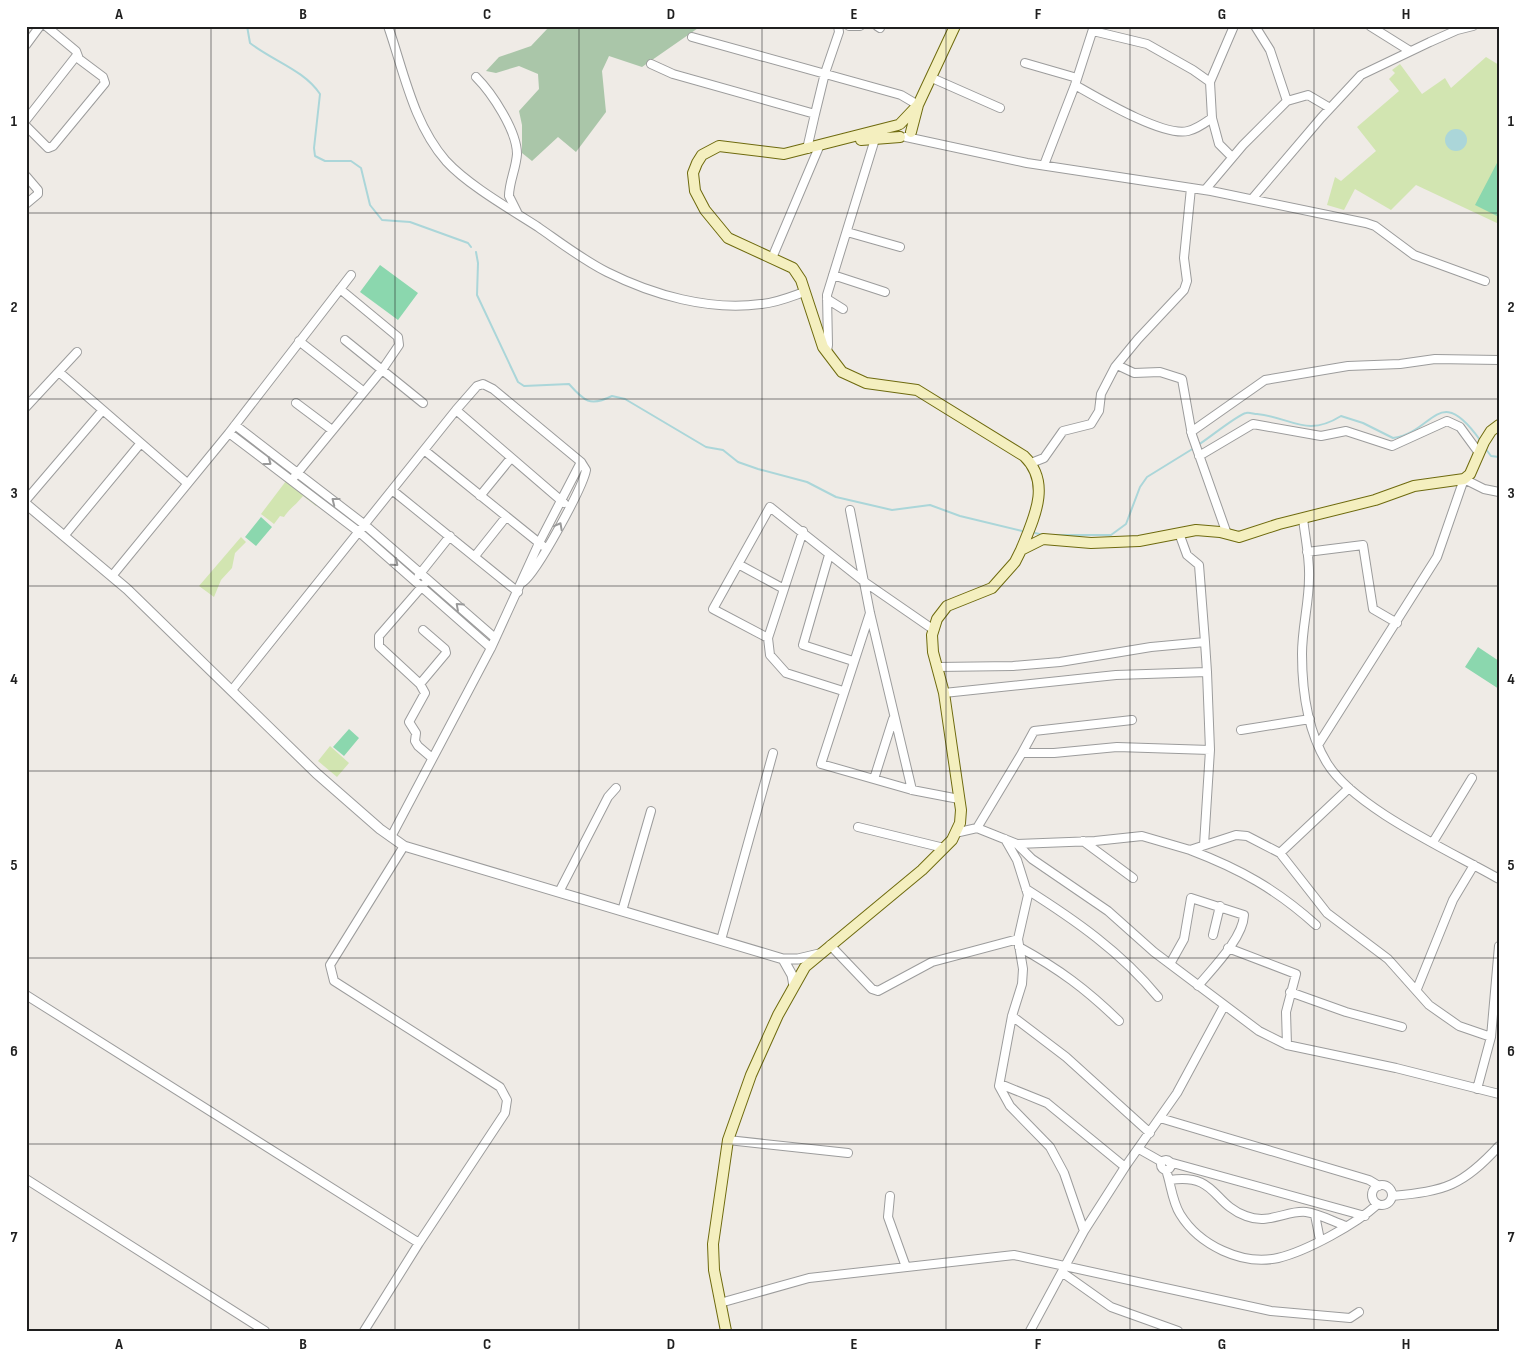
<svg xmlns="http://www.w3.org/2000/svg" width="1525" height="1357" viewBox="0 0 1525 1357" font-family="'Sofia Sans Condensed',sans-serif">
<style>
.grass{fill:#d2e5b1}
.cemetery{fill:#aac6a9}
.pitch{fill:#8bd7ae}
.water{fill:#abd6d9}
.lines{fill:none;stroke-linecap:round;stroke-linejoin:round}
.stream{stroke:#abd6d9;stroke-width:2}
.minor-casing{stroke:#9c9c9c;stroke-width:10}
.tertiary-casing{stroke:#9c9c9c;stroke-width:11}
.secondary-casing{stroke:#6e6a0e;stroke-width:12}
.minor{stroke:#fff;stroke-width:8}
.tertiary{stroke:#fff;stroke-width:9}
.secondary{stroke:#f4efbf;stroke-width:10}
.oneway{stroke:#9a9a9a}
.grid{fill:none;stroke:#1f1f1f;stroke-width:1;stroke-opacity:0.55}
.neatline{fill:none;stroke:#1f1f1f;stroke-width:2}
.grid-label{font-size:16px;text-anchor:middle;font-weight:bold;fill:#1f1f1f}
</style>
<rect width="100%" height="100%" fill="#efebe6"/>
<!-- grass -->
<path class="grass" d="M1486,57l13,8v159l-83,-39 -25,25 -36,-21 -11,21 -17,-5 8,-28 6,4 35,-30 -19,-24 42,-36 -10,-12 6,-6 -3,-3 8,-6 22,30 23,-16 6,10z
M286,481l31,23 -1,2 -13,-10c-7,9 -14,13 -19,21l-4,-1 -6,8 -13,-10z
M241,537l5,5 -11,11 -3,15 -11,12 -7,17 -15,-11z
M330,746l19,17 -12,14 -19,-16z"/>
<!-- cemetery -->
<path class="cemetery" d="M546,26h155l-59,41 -33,-11 -7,15 4,41 -30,40 -18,-15 -26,24 -10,-8v-28l-3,-14 20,-22 -1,-15 -19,-8 -23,7 -10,-2 13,-14 32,-11 17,-18z"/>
<!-- pitch -->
<path class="pitch" d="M1498,161l1,1v55l-24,-12z
M380,265l38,28 -20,27 -38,-28z
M261,517l11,10 -16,19 -11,-9z
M1478,647l21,14v28l-34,-22z
M349,729l10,9 -15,18 -11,-9z"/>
<!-- water -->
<path class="water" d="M1445 140a11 11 0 1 1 22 0a11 11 0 1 1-22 0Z"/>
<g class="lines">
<!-- stream -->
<path class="stream" d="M247,26l3,17c23,18 54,27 70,51l-6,54 1,8 10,5h26l10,7 9,37 12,15 28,2 58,21 3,4
M476,252l2,11 -1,32 41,87 6,4 45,-2c15,17 21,23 43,12l13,3 81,48 17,3 15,12 20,7 49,13 29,15 56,13 38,-5 30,11 62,15
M1198,445c10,-6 39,-30 48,-32 3,-1 8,1 11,1 34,3 49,24 84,2l22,7 30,15c41,-5 45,-57 87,2
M1485,448l6,8 8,1
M1035,533l9,2
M1056,535h55l15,-11 14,-37 7,-10 47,-29"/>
<defs>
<path id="minor" d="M388,26c16,46 25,97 58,135 22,24 64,48 92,66 23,16 45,33 69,45 46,23 102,39 154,32 15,-1 29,-7 43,-12
M849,26h11
M877,26l3,2
M1255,26l15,24 17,51
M1370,26l40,25
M1093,31l54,13 46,26 17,12
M692,37l209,58 17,10
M26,45l14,-19
M1025,63l52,15
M651,64l22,10 142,40 10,-41 14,-41 -1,-6
M476,77c16,16 41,54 41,77 -1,15 -8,28 -8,42l8,16
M932,78l68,30
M1075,85c23,13 88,52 113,46 9,-2 17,-8 24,-13
M26,120l51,-65
M26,126l22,22 5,-2 52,-63 -2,-6 -24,-18 -3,-8 -30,-25
M906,137l121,26 184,28 155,32 9,3 39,29 71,26
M807,149l8,-35
M1232,157l-13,-13 -7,-26 -2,-36 24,-56
M1044,165l31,-80 19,-59
M26,176l12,14v4l-12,10
M1205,190l38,-45 44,-44 21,-6 22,13
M1252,199l69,-81 40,-43 69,-33 27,-12 16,-4
M847,232l53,15
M772,258l47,-111
M833,275l52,17
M827,299l16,10
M345,340l78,63
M299,341l65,51
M827,352l1,-7 -1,-50 48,-156
M1117,365l17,8 26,-1 22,7 10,56 35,99
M59,372l128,111
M296,403l36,27
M26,407l51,-55
M456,410l108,93
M235,425l130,100 130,113
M1191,432l74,-52 83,-14 52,-2 35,-5 64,1
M229,433l130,99 132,116
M424,450l119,96
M1199,456l54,-32 68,12 25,-5 46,15 55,-25 13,6 19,26
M1031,463l13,-5 19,-27 28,-7 8,-13 2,-17 14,-27 23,-28 46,-49 3,-9 -3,-23 7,-70
M295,476l87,-106 17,-25 -1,-8 -58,-48
M392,490l126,102
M480,496l31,-38
M26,500l76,-89
M850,510l20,103 42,177
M1303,518c2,20 7,40 6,60 0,25 -7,50 -7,76 0,36 6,78 25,109 27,45 125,89 172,116
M803,531l-35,107 2,17 16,18 57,18
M64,536l76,-92
M1307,552l56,-7 10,64 24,14
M829,555l-26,90 50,16
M475,556l31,-39
M738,564l46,25
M419,575l31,-39
M112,576l117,-143 122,-158
M425,583l-46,53v10l41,38 5,9 -16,29 7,11 -1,8 3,5 14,12
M870,613l-49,151 91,26 47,9
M768,638l-55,-29 57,-102 96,76 68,47
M937,667l76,-1 47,-4 91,-15 54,-5 -6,-77 -12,-10 -8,-22
M420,684l26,-31 -1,-4 -22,-19
M232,690l224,-280 21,-24 6,-2 10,5 88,73 5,8c-3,17 -49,102 -63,112
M944,693l172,-18 91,-3 -2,-30
M1241,730l69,-11
M1318,745l119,-188 27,-78 20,10 15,3
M1022,753l12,-22 98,-11
M874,779l19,-60
M858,827l86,21
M977,828l45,-75h32l63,-6 93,3
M955,833l22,-5 40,16 78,-3 47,-5 48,14 46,-15 11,1 33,17 69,-65
M391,837l100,-189 48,-105 42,-81
M1005,839l12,21 11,35 -10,44 5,30 -1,15 -10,32 -13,70 11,20 40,41 14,26 20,58 -54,100
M1083,841l50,37
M1433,842l39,-64
M1017,844l15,15 76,52 46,41 105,79 28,14 109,23 103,26
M1204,845l6,-95 -3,-78
M1190,850c50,19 86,39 126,75
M1280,853l47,60 61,46 41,46 30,21 32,11
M1026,889c49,31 95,63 132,108
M559,892l49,-95 8,-9
M622,911l29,-100
M1213,935l7,-29
M721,940l52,-187
M830,945l42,44 6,2 54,-29 86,-23
M1019,947c40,22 67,42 100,74
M1228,948l68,26 -10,38 1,33
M1170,964l14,-25 7,-41 53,17c-1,23 -31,53 -46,71
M1417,989l36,-89 21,-35
M1290,992l56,20 56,15
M26,995l393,248 86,-130 2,-13 -7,-13 -166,-106 -4,-16 74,-119
M1012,1016l54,41 84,76
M1000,1084l47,19 78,64
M1477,1089l14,-52 8,-91
M1160,1118l209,62 10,6
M728,1140l120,13
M1139,1149l23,13
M1161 1165a5 5 0 1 1 10 0a5 5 0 1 1-10 0Z
M1169,1162l196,54
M1166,1170c5,14 6,31 14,44 19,31 62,52 98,44 29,-7 78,-34 100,-54
M26,1179l239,152
M1170,1180c47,-7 42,24 76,36 23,9 41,-6 60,-4 14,2 28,10 40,14
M1372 1195a10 10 0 1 1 20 0a10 10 0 1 1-20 0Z
M890,1196l-2,21 18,50
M1392,1196c54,-5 70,-10 107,-50
M1315,1215l5,25
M1084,1231l41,-64 52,-74 47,-87
M1063,1273l48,34 67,24
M720,1303l89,-25 205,-23 257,56 79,7 9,-6
M364,1331l55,-88"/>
<path id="tertiary" d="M26,504l101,85 189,184 64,56 24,17 379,113h15l21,-5
M783,959l9,16 2,11"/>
<path id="secondary" d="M900,124l17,-18
M898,125l-114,29 -65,-8 -17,9 -5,8 -4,10 2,18 10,19 23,28 65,30 8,12 22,67 19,25 24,11 51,7 107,66c28,27 10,62 -3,94
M911,132l7,-27 37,-79
M861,140l39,-3
M726,1331l-12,-61 -1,-26 15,-104 23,-65 27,-60 27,-48 117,-97 30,-30 8,-17 1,-13 -17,-117 -11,-41 -1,-17 5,-16 10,-13 45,-18 23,-26 6,-12 22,-11 48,4 48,-2 57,-11 24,2 19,5 40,-13 96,-24 39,-14 50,-7 6,-5 14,-32 7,-11 8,-6"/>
</defs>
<!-- minor casing -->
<use href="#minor" class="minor-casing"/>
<!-- tertiary casing -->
<use href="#tertiary" class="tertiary-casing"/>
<!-- secondary casing -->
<use href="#secondary" class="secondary-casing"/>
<!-- minor -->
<use href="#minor" class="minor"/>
<!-- tertiary -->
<use href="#tertiary" class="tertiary"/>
<!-- secondary -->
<use href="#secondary" class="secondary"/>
</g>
<!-- one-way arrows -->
<defs><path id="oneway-chevron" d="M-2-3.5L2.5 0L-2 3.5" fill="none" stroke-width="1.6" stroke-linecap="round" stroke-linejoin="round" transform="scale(1.25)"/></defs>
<g class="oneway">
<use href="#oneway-chevron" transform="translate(268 462) rotate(37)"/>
<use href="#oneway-chevron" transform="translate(335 501) rotate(-142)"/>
<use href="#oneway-chevron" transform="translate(559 526) rotate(-62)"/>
<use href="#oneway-chevron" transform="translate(395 563) rotate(41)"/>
<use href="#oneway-chevron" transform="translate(459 606) rotate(-138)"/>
</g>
<!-- grid -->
<path class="grid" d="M211,26v1305M395,26v1305M579,26v1305M762,26v1305M946,26v1305M1130,26v1305M1314,26v1305M26,213h1473M26,399h1473M26,586h1473M26,771h1473M26,958h1473M26,1144h1473"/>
<!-- border -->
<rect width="1525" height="1357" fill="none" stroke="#ffffff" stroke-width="55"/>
<rect x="28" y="28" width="1470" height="1302" class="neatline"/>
<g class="grid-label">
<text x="119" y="19">A</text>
<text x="303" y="19">B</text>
<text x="487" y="19">C</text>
<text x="671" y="19">D</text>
<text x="854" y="19">E</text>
<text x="1038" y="19">F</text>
<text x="1222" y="19">G</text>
<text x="1406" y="19">H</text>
<text x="14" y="126">1</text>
<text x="1511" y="126">1</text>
<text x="14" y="312">2</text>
<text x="1511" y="312">2</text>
<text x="14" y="498">3</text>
<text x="1511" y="498">3</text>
<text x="14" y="684">4</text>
<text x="1511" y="684">4</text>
<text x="14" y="870">5</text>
<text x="1511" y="870">5</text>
<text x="14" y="1056">6</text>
<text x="1511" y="1056">6</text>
<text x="14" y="1242">7</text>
<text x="1511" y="1242">7</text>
<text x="119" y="1349">A</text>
<text x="303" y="1349">B</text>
<text x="487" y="1349">C</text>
<text x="671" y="1349">D</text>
<text x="854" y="1349">E</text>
<text x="1038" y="1349">F</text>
<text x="1222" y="1349">G</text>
<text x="1406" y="1349">H</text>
</g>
</svg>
